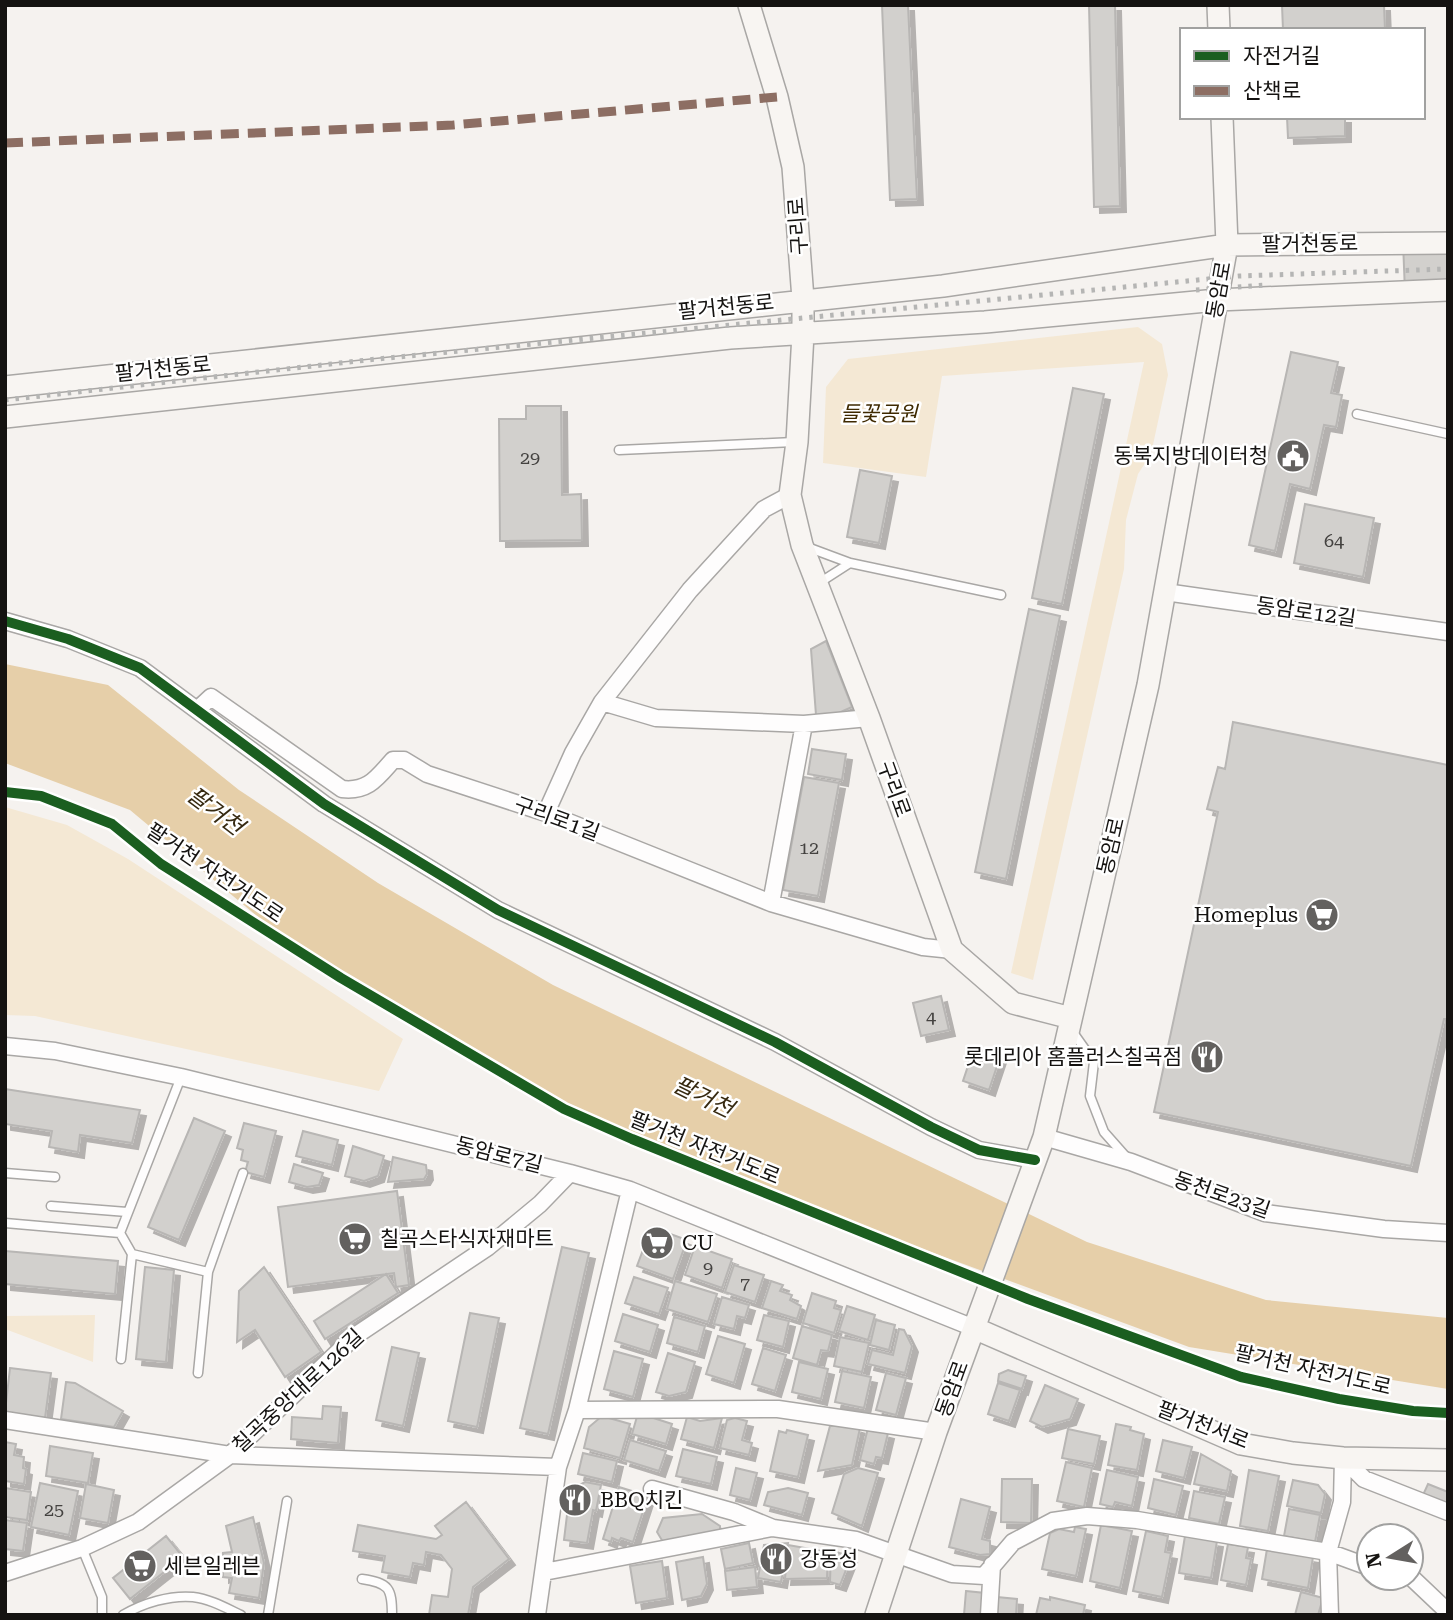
<svg xmlns="http://www.w3.org/2000/svg" width="1453" height="1620" viewBox="0 0 1453 1620" font-family="'Roboto Serif','Noto Sans KR',serif">
<style>
.green{fill:#f4e8d4}
.water{fill:#e6cfa9}
.building{fill:#d2d0cd;stroke:#b8b6b4;stroke-width:2;filter:url(#shadow)}
.lines{fill:none;stroke-linecap:round;stroke-linejoin:round}
.lane-casing{stroke:#a9a7a5;stroke-width:11}
.street-casing{stroke:#a9a7a5;stroke-width:19}
.secondary-casing{stroke:#a9a7a5;stroke-width:24}
.lane{stroke:#fefdfd;stroke-width:8}
.street{stroke:#fefdfd;stroke-width:16}
.secondary{stroke:#f8f5f2;stroke-width:21}
.rail{stroke:#b5b5b4;stroke-width:5;stroke-dasharray:3.5 7;stroke-linecap:butt}
.quiet{stroke:#8d6e63;stroke-width:9;stroke-dasharray:18 9;stroke-linecap:butt}
.cycleway-casing{stroke:#fff;stroke-width:15}
.cycleway{stroke:#1b5e20;stroke-width:10}
.labels{text-anchor:middle;dominant-baseline:central;stroke-width:5;stroke-linejoin:round;paint-order:stroke}
.number-label{font-size:18px;fill:#444240}
.street-label{font-size:21px;fill:#151311;stroke:#fff}
.park-label{font-size:21px;font-style:italic;fill:#3e2900;stroke:#fff}
.poi-label{font-size:21px;fill:#151311;stroke:#fff;text-anchor:start}
.water-label{font-size:23px;font-style:italic;fill:#372a11;stroke:#fff}
</style>
<defs>
<filter id="shadow"><feDropShadow dx="6" dy="6" stdDeviation="0" flood-color="#0004"/></filter>
</defs>
<rect width="100%" height="100%" fill="#f5f2ef"/>
<!-- green -->
<path class="green" d="M1138,327l24,17 6,31 -17,79 -13,20 -12,46 -2,49 -91,411 -22,-7 133,-611 -202,14 -16,101 -103,-14 3,-76 22,-28z
M5,807l62,18 61,34 275,180 -24,52 -344,-75 -30,-1z
M95,1315l-2,47 -88,-33 1,-13z"/>
<!-- water -->
<path class="water" d="M5,664l103,21 131,105 139,93 175,102 534,257 179,58 182,18v71l-259,-42 -576,-212 -307,-178 -176,-147 -125,-47z"/>
<!-- building -->
<path class="building" d="M882,5h26l9,194 -27,1z
M1089,5h26l5,201 -26,1z
M1282,5h102l1,25h-102z
M1287,117h58v19l-57,2z
M1448,241v49l-43,2 -2,-50z
M1291,352l47,10 -7,31 11,2 -6,32 -12,-2 -14,64 -20,-5 -15,67 -26,-6z
M1073,388l31,6 -42,210 -30,-6z
M526,406h35l1,89 19,-1 1,46 -82,1 -1,-122h27z
M860,470l32,6 -13,67 -32,-6z
M1305,504l69,14 -11,59 -69,-14z
M1029,609l31,7 -54,263 -31,-7z
M826,641l26,66 -18,8h-18l-5,-66z
M1233,722l215,43v254h-4l-33,147 -257,-54 64,-300 -11,-3 11,-42 7,2z
M812,749l34,5 -4,26 -34,-6z
M804,777l35,6 -21,113 -35,-6z
M941,996l8,34 -28,6 -8,-33z
M974,1048l26,9 -11,33 -26,-9z
M5,1089l135,21 -8,33 -52,-8 -2,17 -29,-5 3,-16 -47,-7z
M194,1118l31,13 -46,109 -31,-13z
M244,1123l32,8 -12,46 -19,-5 3,-10 -7,-2 2,-10 -6,-2z
M303,1131l35,9 -6,25 -36,-9z
M353,1146l31,10 -6,20 -14,5 -19,-5z
M393,1157l33,8 1,9 -3,5 -36,3z
M294,1164l29,9 -4,12 -12,2 -18,-5z
M397,1191l12,94 -13,2 -2,-14 -106,14 -10,-80z
M665,1232l22,8 -14,39 -36,-13 9,-24z
M695,1246l37,13 -10,29 -37,-13z
M562,1247l27,6 -41,181 -28,-6z
M5,1251l113,10 -3,33 -110,-10z
M734,1265l30,10 -9,27 -30,-10z
M145,1267l29,3 -8,92 -30,-3z
M264,1267l57,85 -36,25 -30,-47 -18,12 2,-51z
M386,1274l12,19 -73,46 -11,-18z
M634,1277l34,11 -9,26 -34,-11z
M675,1281l42,13 -9,28 -41,-13z
M771,1281l12,4 -3,6 12,4 -2,5 11,6 -4,13 -35,-11z
M812,1293l24,8 -2,7 7,2 -7,23 -31,-10z
M722,1297l27,8 -4,13 -8,-2 -3,13 -20,-5z
M847,1306l28,9 -7,25 -29,-9z
M470,1313l29,5 -22,109 -29,-6z
M623,1314l35,11 -8,27 -35,-11z
M764,1315l25,6 -6,26 -26,-7z
M674,1317l31,9 -7,26 -31,-9z
M876,1320l19,5 -6,25 -19,-5z
M802,1326l30,9 -4,16 -7,-1 -4,15 -24,-7z
M899,1329l5,1 8,16 -7,27 -37,-9 4,-14 21,5z
M718,1336l27,8 -11,39 -28,-9z
M840,1337l29,6 -7,29 -28,-6z
M392,1347l27,6 -16,73 -27,-6z
M763,1348l23,7 -11,36 -23,-7z
M614,1351l29,8 -10,38 -29,-8z
M668,1353l27,9 -9,30 -17,4 -13,-4z
M799,1362l29,7 -7,30 -29,-7z
M10,1368l41,5 -6,45 -40,-6z
M1008,1370l18,6 -4,13 -24,-8 1,-7z
M842,1371l29,6 -7,31 -29,-6z
M886,1373l20,5 -10,37 -20,-5z
M66,1382l9,1 48,28 -9,16 -53,-8z
M998,1383l22,7 -11,31 -21,-7z
M1045,1385l33,14 -8,20 -28,8 -12,-6z
M323,1406l18,1 -3,36 -47,-4 1,-22 30,2z
M638,1413l34,11 -6,20 -34,-10z
M602,1416l28,8 -10,34 -36,-10 5,-21z
M687,1417l13,4 22,-3 -8,30 -33,-9z
M735,1418l12,3 -5,19 10,3 -3,12 -29,-7 7,-28z
M845,1424l15,4 -8,37 -34,6 12,-45z
M1116,1424l15,3 -1,3 14,4 -7,36 -29,-5z
M868,1428l20,5 -6,25 -6,-1 -2,7 -14,-4z
M1068,1429l32,7 -6,28 -32,-6z
M787,1430l21,5 -10,42 -28,-6 9,-40 7,2z
M630,1440l36,11 -7,20 -35,-11z
M1163,1440l29,7 -8,31 -28,-7z
M5,1442l11,2 -2,11 10,2 -1,11 3,1 -2,15 -19,-3z
M50,1446l43,7 -5,30 -42,-7z
M683,1449l34,8 -6,27 -35,-8z
M583,1453l34,8 -5,21 -34,-8z
M1201,1454l30,17 -4,20 -33,-7z
M1066,1462l26,6 -8,39 -27,-6z
M736,1468l21,5 -7,27 -20,-5z
M858,1468l20,5 -16,53 -30,-13 12,-39z
M1107,1470l31,7 -6,29 -17,-4 -2,5 -13,-3z
M1249,1470l30,6 -11,55 -28,-5z
M1002,1479h30l-1,44 -30,-1z
M1154,1479l29,7 -7,29 -28,-7z
M1293,1480l25,5 7,9 -4,19 -34,-7z
M585,1482l16,3 -5,26 -3,-1 -6,33 -23,-3 6,-50z
M40,1483l38,8 -9,44 -38,-8z
M86,1484l28,6 -6,33 -28,-5z
M1428,1484l20,8v14l-25,-11z
M619,1487l29,9 -15,46 -12,-4 -2,3 -7,-3 -1,4 -8,-3z
M5,1488l26,4 -4,28 -22,-3z
M788,1488l20,5 -6,22 -38,-10 4,-13z
M1194,1491l31,6 -6,27 -30,-6z
M961,1499l29,8 -8,32 8,2v13l-10,1 -31,-8z
M466,1502l43,57 -36,28 -5,28h-39l3,-20 16,2 4,-28 -11,-14 -15,-3 -2,13 -11,-2 -3,14 -28,-5 3,-16 -32,-5 5,-26 78,14 6,-4 -7,-9z
M1289,1509l31,6 -5,27 -31,-6z
M702,1514l18,12v6l-57,10 -6,-10 6,-14z
M253,1517l11,46 -5,35 -30,-5 3,-15 -9,-1v-24l9,-1 -6,-26z
M5,1520l22,3 -4,28 -18,-2z
M1101,1525l31,6 -12,57 -30,-7z
M1075,1527l11,2 -10,47 -34,-7 8,-36 9,-4 15,3z
M1146,1531l22,5 -3,16 6,1 -9,44 -29,-6z
M166,1536l17,21 -53,42 -17,-21z
M1185,1536l32,5 -6,37 -32,-5z
M749,1543l4,20 -28,6 -4,-20z
M788,1543l-7,39 -23,-4 6,-33z
M1228,1544l20,3 -2,11 5,1 -5,26 -25,-5z
M788,1545l40,7 -1,26 -42,1z
M1267,1549l46,8 -5,31 -46,-9z
M831,1550l20,7 -11,28 -10,-3z
M703,1557l4,27 -6,12 -19,4 -6,-38z
M662,1561l5,37 -31,5 -6,-37z
M755,1567l2,20 -30,3 -2,-19z
M966,1591l19,2 -2,22h-19z
M1301,1592l22,6 -5,17h-23z
M997,1597l20,2 -1,16h-21z
M1050,1597l35,8 -2,10h-47l4,-17 10,2z"/>
<g class="lines">
<defs>
<path id="lane" d="M1357,414l91,20
M619,450l175,-8
M807,547l43,16 -31,20
M850,563l151,32
M1072,1031l22,31 -4,34 14,36 23,26
M5,1173l50,4
M51,1206l76,6
M5,1223l115,10
M132,1254l76,18
M121,1359l11,-105 -12,-21 61,-156
M198,1373l10,-101 35,-99
M82,1548l20,49v18
M362,1579c27,4 30,9 30,36
M123,1615c20,-12 47,-20 70,-18 17,2 33,11 48,18
M268,1615l19,-114"/>
<path id="street" d="M1165,592l283,40
M5,621l63,18 72,29 184,136 174,106 277,132 156,85 48,23 56,10
M602,702l54,16 148,6 65,-6
M197,710l14,-13 131,92c26,3 35,-11 51,-29h11l23,14 119,39 225,90 152,44 29,3
M546,813l27,-60 29,-51 88,-112 74,-81 26,-14
M771,903l33,-179
M5,1046l50,5 126,26 389,96 60,17 344,138
M1044,1137l87,25 134,51 119,16 64,4
M577,1410l201,-1 158,23
M5,1420l225,35 328,12
M1343,1458l21,21 84,33
M652,1489l82,23 39,16 83,12 96,34 32,2 29,-34 40,-21 34,-5 50,4 191,32 41,15
M544,1572l228,-44
M5,1573l77,-25 56,-26 92,-67 125,-119 133,-89 52,-43 30,-31
M1411,1577l37,35
M537,1615l21,-148 19,-57 53,-220
M989,1615l3,-50
M1330,1615l-2,-63 14,-50 1,-44"/>
<path id="secondary" d="M749,5l28,92 16,70 10,132v35l-6,108 -7,53 12,50 67,173 83,232 61,53 58,15
M1218,5l1,25
M5,387l938,-101 284,-41 221,-2
M5,417l725,-79 255,-16 232,-22 231,-10
M974,1328l267,116 52,9 50,5 105,2
M876,1615l60,-183 108,-295 104,-452 79,-440 -5,-128"/>
</defs>
<!-- lane casing -->
<use href="#lane" class="lane-casing"/>
<!-- street casing -->
<use href="#street" class="street-casing"/>
<!-- secondary casing -->
<use href="#secondary" class="secondary-casing"/>
<!-- lane -->
<use href="#lane" class="lane"/>
<!-- street -->
<use href="#street" class="street"/>
<!-- secondary -->
<use href="#secondary" class="secondary"/>
<!-- rail -->
<path class="rail" d="M1196,290l70,-5
M5,400l362,-40 872,-84 209,-7"/>
<!-- quiet -->
<path class="quiet" d="M5,143l448,-18 324,-28"/>
<defs>
<path id="cycleway" d="M5,621l63,18 72,29 184,136 174,106 277,132 156,85 48,23 56,10
M5,792l36,4 71,28 49,40 180,114 223,131 68,30 396,160 213,78 98,22 74,12 35,2"/>
</defs>
<!-- cycleway casing -->
<use href="#cycleway" class="cycleway-casing"/>
<!-- cycleway -->
<use href="#cycleway" class="cycleway"/>
</g>
<!-- icons -->
<defs>
<symbol id="civic-disc" viewBox="-11 -11 22 22"><circle r="9.5" fill="#63615f" stroke="#fff"/><path d="M-.6-6.5H3V-4.5H.6V-3L4-1V1h2V6H-6V1h2V-1L-.6-3ZM-1.2 2.5V6h2.4V2.5Z" fill="#fff"/></symbol>
<symbol id="supermarket-disc" viewBox="-11 -11 22 22"><circle r="9.5" fill="#63615f" stroke="#fff"/><path d="M-6-5.5h2.5l.6 2H6L4.5 2H-2.5L-4.4-4H-6ZM-1.5 3.2a1.3 1.3 0 1 0 .1 0ZM3 3.2a1.3 1.3 0 1 0 .1 0Z" fill="#fff"/></symbol>
<symbol id="restaurant-disc" viewBox="-11 -11 22 22"><circle r="9.5" fill="#63615f" stroke="#fff"/><path d="M-5-6h1v4h1v-4h1v4h1v-4h1v5L-1.5 .5V6h-2V.5L-5-1ZM5-6V6H3V1.5H1.5Q1.5-4 5-6Z" fill="#fff"/></symbol>
</defs>
<g fill-rule="evenodd">
<use href="#civic-disc" x="1274" y="437" width="38" height="38"/>
<use href="#supermarket-disc" x="1303" y="896" width="38" height="38"/>
<use href="#restaurant-disc" x="1188" y="1038" width="38" height="38"/>
<use href="#supermarket-disc" x="336" y="1220" width="38" height="38"/>
<use href="#supermarket-disc" x="638" y="1224" width="38" height="38"/>
<use href="#restaurant-disc" x="556" y="1481" width="38" height="38"/>
<use href="#restaurant-disc" x="757" y="1540" width="38" height="38"/>
<use href="#supermarket-disc" x="121" y="1547" width="38" height="38"/>
</g>
<g class="labels">
<!-- number labels -->
<g class="number-label">
<text x="530" y="457">29</text>
<text x="1334" y="540">64</text>
<text x="809" y="847">12</text>
<text x="931" y="1016">4</text>
<text x="708" y="1267">9</text>
<text x="745" y="1283">7</text>
<text x="54" y="1509">25</text>
</g>
<!-- street labels -->
<g class="street-label">
<text transform="translate(798 226) rotate(-94)">구리로</text>
<text transform="translate(1310 244) rotate(-1)">팔거천동로</text>
<text transform="translate(1219 290) rotate(-80)">동암로</text>
<text transform="translate(726 307) rotate(-6)">팔거천동로</text>
<text transform="translate(163 369) rotate(-6)">팔거천동로</text>
<text transform="translate(1306 612) rotate(8)">동암로12길</text>
<text transform="translate(894 789) rotate(70)">구리로</text>
<text transform="translate(557 819) rotate(20)">구리로1길</text>
<text transform="translate(1111 846) rotate(-77)">동암로</text>
<text transform="translate(215 873) rotate(34)">팔거천 자전거도로</text>
<text transform="translate(705 1148) rotate(22)">팔거천 자전거도로</text>
<text transform="translate(499 1155) rotate(14)">동암로7길</text>
<text transform="translate(1222 1195) rotate(19)">동천로23길</text>
<text transform="translate(1313 1370) rotate(13)">팔거천 자전거도로</text>
<text transform="translate(952 1389) rotate(-70)">동암로</text>
<text transform="translate(298 1391) rotate(-43)">칠곡중앙대로126길</text>
<text transform="translate(1203 1425) rotate(21)">팔거천서로</text>
</g>
<!-- park labels -->
<g class="park-label">
<text x="879" y="414">들꽃공원</text>
</g>
<!-- poi labels -->
<g class="poi-label">
<text x="1268" y="456" text-anchor="end">동북지방데이터청</text>
<text x="1298" y="915" text-anchor="end">Homeplus</text>
<text x="1182" y="1057" text-anchor="end">롯데리아 홈플러스칠곡점</text>
<text x="380" y="1239">칠곡스타식자재마트</text>
<text x="682" y="1243">CU</text>
<text x="600" y="1500">BBQ치킨</text>
<text x="800" y="1559">강동성</text>
<text x="164" y="1566">세븐일레븐</text>
</g>
<!-- water labels -->
<g class="water-label">
<text transform="translate(215 811) rotate(37)">팔거천</text>
<text transform="translate(703 1097) rotate(26)">팔거천</text>
</g>
</g>
<!-- border -->
<rect width="1453" height="1620" fill="none" stroke="#151311" stroke-width="14"/>
<!-- legend -->
<rect x="1180" y="28" width="245" height="91" fill="#ffffff" stroke="#a1a1a0" stroke-width="2"/>
<rect x="1194" y="51" width="35" height="10" fill="#1b5e20" stroke="#a1a1a0" stroke-width="2"/>
<text x="1243" y="63" font-size="21" fill="#151311">자전거길</text>
<rect x="1194" y="86" width="35" height="10" fill="#8d6e63" stroke="#a1a1a0" stroke-width="2"/>
<text x="1243" y="98" font-size="21" fill="#151311">산책로</text>
<!-- north arrow -->
<g transform="translate(1390 1557) rotate(259)"><circle r="33" fill="#ffffff" stroke="#a1a1a0" stroke-width="2"/>
<path d="M0-5L12 26L0 18L-12 26Z" fill="#63615f"/>
<text y="-10" font-size="19" font-weight="bold" text-anchor="middle" fill="#151311">N</text>
</g>
</svg>
